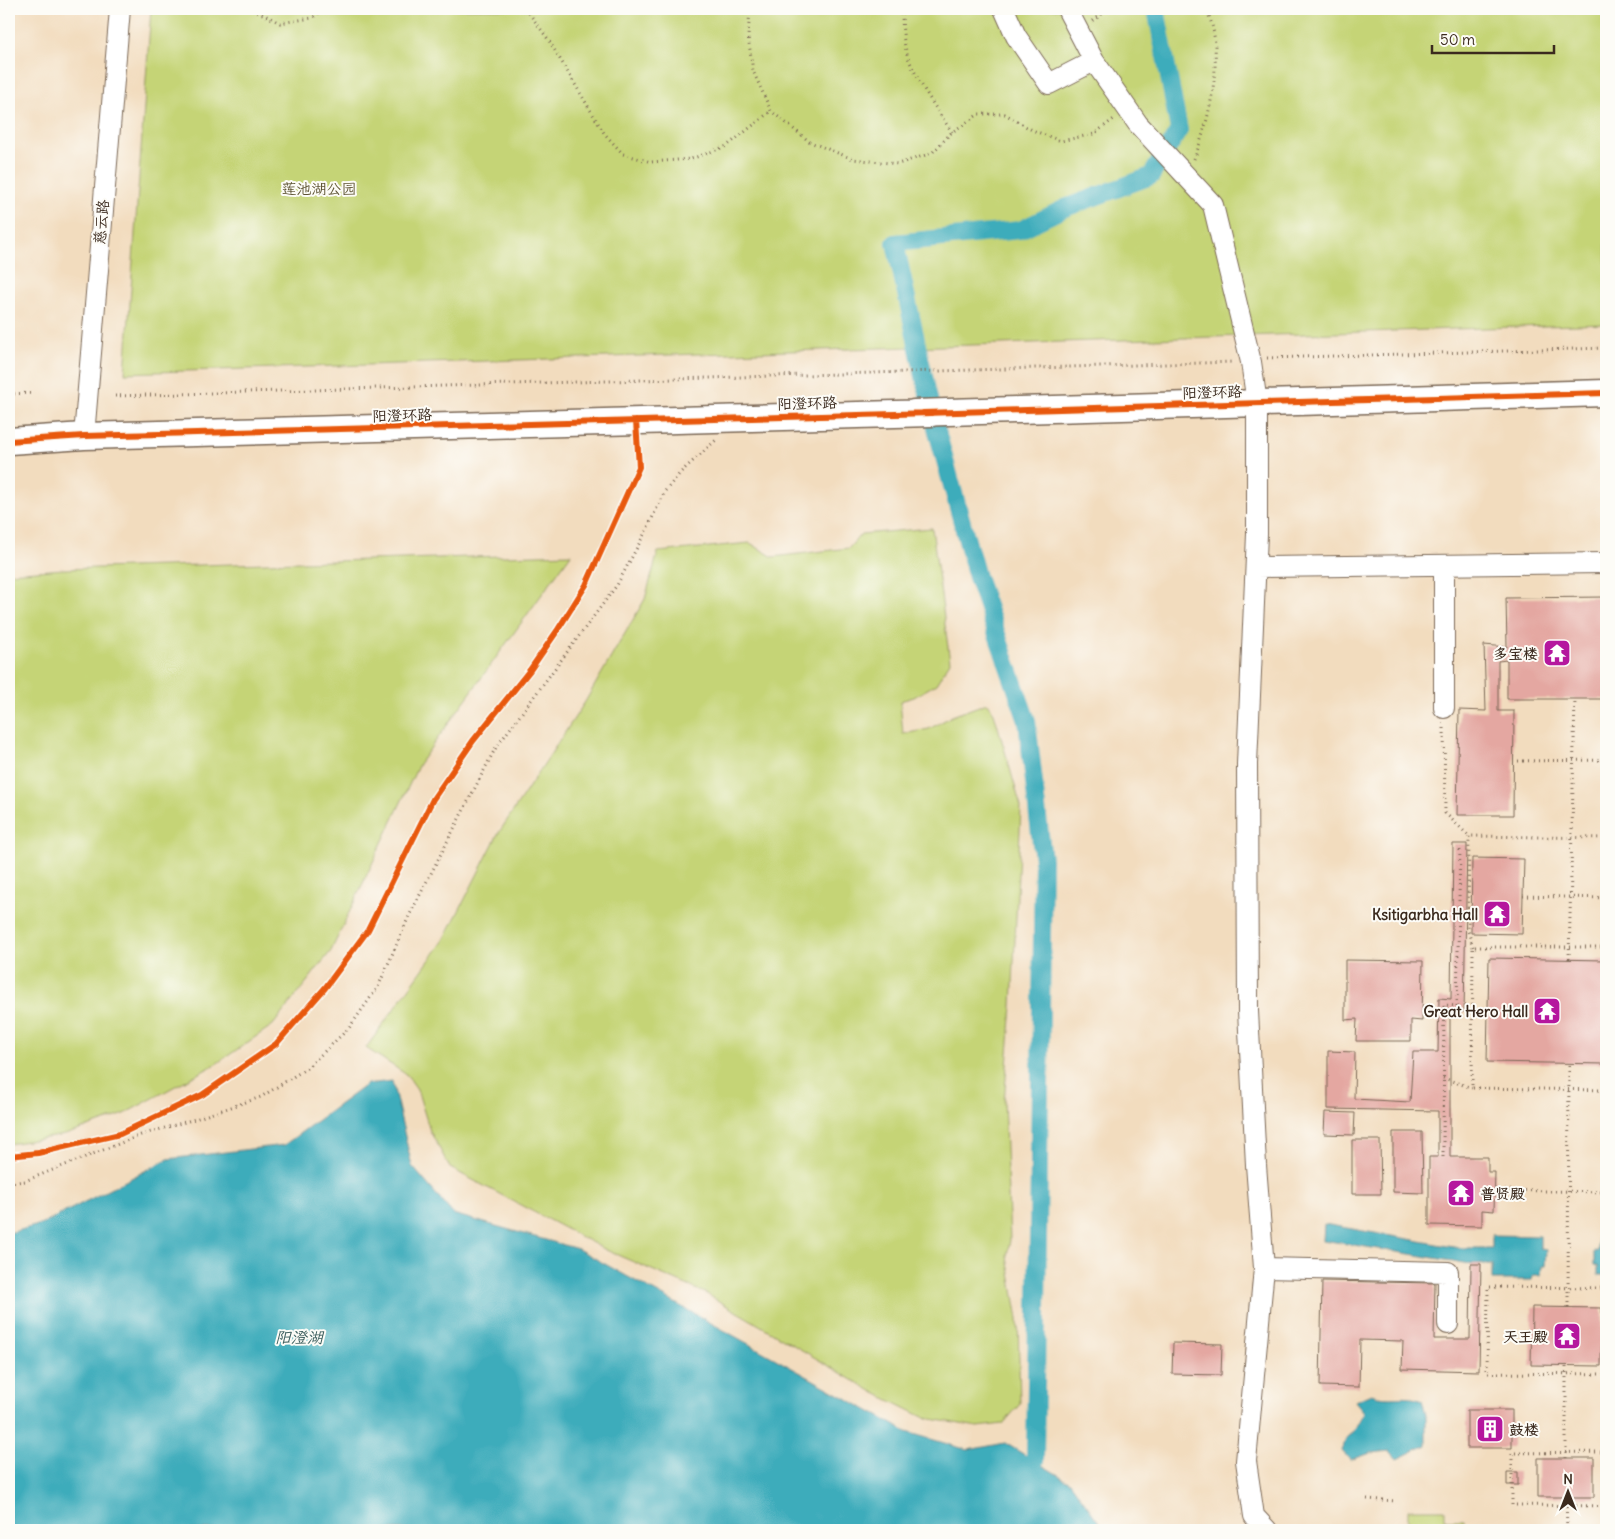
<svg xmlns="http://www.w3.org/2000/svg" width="1615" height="1539" viewBox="0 0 1615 1539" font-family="Delius,'LXGW WenKai TC',sans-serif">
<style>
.green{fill:#c5d476;stroke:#807f4a}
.water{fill:#3eacbb;stroke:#3c6b6c}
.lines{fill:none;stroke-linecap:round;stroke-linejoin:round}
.canal{stroke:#3eacbb;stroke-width:18}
.building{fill:#e4a7a1}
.minor-casing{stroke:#7b6856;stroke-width:22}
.major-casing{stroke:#7b6856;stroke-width:29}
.path{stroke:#7b6856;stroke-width:3;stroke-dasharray:1 4;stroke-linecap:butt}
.minor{stroke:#fff;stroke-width:20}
.major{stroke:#fff;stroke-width:26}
.cycleway-casing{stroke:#fdfcf7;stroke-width:9}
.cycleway{stroke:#e8590c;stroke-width:6}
.labels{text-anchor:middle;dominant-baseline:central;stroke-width:4;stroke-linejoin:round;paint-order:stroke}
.park-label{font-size:15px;fill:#5e5434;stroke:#fdfcf7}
.street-label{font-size:15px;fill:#3b2a1e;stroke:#fdfcf7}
.poi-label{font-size:15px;font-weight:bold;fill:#3b2a1e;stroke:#fdfcf7;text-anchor:end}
.water-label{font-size:16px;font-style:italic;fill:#3c5e5d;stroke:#fdfcf7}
</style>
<rect width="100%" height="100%" fill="#fdfcf7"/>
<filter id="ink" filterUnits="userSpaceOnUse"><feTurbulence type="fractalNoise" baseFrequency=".02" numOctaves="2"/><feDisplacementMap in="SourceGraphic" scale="10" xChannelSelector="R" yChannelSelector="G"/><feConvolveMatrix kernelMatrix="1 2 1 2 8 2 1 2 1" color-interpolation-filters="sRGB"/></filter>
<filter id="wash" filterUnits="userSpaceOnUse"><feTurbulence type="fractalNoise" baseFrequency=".0096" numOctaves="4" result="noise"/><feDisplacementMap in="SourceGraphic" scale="20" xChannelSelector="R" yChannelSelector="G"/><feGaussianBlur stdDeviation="1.12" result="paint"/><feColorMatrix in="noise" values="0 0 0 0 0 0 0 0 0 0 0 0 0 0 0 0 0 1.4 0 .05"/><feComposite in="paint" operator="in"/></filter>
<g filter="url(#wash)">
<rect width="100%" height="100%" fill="#f2dcbe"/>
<!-- green -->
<path class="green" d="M151,9h1455v315l-1481,49z
M932,528l18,134 -14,22 -22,13 -14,4 3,33 26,-5 23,-13 35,-13 7,10 27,94 -9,199 -8,96 6,138 -3,16 11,63 2,85 -17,20 -25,3 -53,-9 -50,-25 -170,-100 -99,-43 -156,-82 -20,-37 -13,-42 -10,-14 -41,-27 78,-108 54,-106 87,-132 60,-103 13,-47 92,-9 23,14 76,-9 12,-14z
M571,554l-152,210 -88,187 -58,74 -57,39 -94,51 -57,20 -56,9v-571l55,-4z
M1408,1509h37v11h19v10h-56z"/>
<!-- water -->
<path class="water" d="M392,1081l20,85 41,48 125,35 329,183 61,18 37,-7 65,39 31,43 13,5h-1105v-297l33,-9 126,-65 116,-14 83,-61z
M1324,1224l135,24h33v-13l48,1v13l6,1 -1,16h-3l-1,9h-8l-1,5h-40v-16h-21l-148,-24z
M1598,1236h8v46l-1,-7h-7v-9l-4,-1v-13l4,-1z
M1371,1394c17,7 36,-2 51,6l4,14v31l-29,14 -7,-8 -19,2 -21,7 -8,-9 4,-13 6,-4 12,-22 -9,-11z"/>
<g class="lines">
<!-- canal -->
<path class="canal" d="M1035,1461l8,-601 -16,-139 -50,-144 -45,-164 -37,-170 125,-13 45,-22 86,-32 28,-46 -23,-121"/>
</g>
<g id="blocks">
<!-- building -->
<path class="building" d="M1606,597v102h-99v-39l-9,1v50h16l-1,104h-56l2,-105 27,1 -2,-66 23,2 -1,-49z
M1453,844h14l-3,168 -14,-1v146h38v15h7l-1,39 -12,-1v16l-53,-1v-68h9v-46l-110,-2v-58l27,1 -1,47 56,3 3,-50h25l1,-54 12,1z
M1472,858l52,1 -2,75 -51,-1z
M1489,958l117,2v104l-119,-2z
M1345,960l78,1 -1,60 -11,-1v21h-55l1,-22 -12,1z
M1325,1112l30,1 -1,22 -30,-1z
M1393,1132h29l1,61 -30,-1z
M1352,1140h28l1,54h-29z
M1471,1264h10l-2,107 -77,-2 1,-28 -43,-1 -1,47 -39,-1 2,-105 113,2 -1,56h36z
M1532,1307l70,1 -1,58 -70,-1z
M1173,1343l49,1 -1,31 -49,-1z
M1467,1410h45v38h-45z
M1538,1458h56v39h-56z
M1507,1472h11v13h-11z"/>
</g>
</g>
<g filter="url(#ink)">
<use href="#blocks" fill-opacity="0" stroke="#7b6856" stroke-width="1"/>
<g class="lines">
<defs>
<path id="minor" d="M1004,9l12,27 33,48 45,-23
M1067,9l27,52 44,63 75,81 38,157 6,41v131l-10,230 1,247 8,154 8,103 -18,193 8,55 13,14
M84,436l36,-427
M1444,565v143
M1256,567l350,-4
M1264,1268l184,4v52"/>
<path id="major" d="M914,413l692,-20
M9,441l75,-5 848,-23"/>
</defs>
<!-- minor casing -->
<use href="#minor" class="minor-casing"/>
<!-- major casing -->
<use href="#major" class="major-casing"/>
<!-- path -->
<path class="path" d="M253,9l27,14 32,-5 12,-9
M526,9l22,30 56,94 19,21 28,8 40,-3 36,-13 44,-35
M750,9l-2,27 5,35 18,40 39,31 43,17 45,5 34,-11 20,-21 27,-18h26l27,16 29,11 33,-7 20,-15
M902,9c0,17 1,38 8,53 11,25 27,48 42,70
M1093,21l8,-6 4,-6
M1194,159c15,-37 25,-85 20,-124 -1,-9 -5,-18 -7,-26
M1267,358l339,-10
M9,394l25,-1
M115,396l1119,-34
M1444,723l1,90 24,23
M1513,761l93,-1
M1523,896l83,2
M1473,947l-5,-16 1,-95 137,2
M1606,947h-133l-1,141 134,2
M1569,959l6,-260
M1443,1078l29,10
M1443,1157l1,-152 13,1 3,-157
M9,1183l16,-2 116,-46 54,-16 66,-22 46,-29 42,-40 29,-41 31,-71 86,-167 122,-164 31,-58 17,-36 16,-19 35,-32
M1495,1190l111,2
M1606,1288l-118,-1 -1,86 119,1
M1568,1307l1,-243
M1606,1452l-94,1v52l94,1
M1566,1458v-93
M1566,1497l1,33
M1367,1499l29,2"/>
<!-- minor -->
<use href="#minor" class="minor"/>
<!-- major -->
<use href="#major" class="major"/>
<defs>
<path id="cycleway" d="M923,413l683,-20
M9,441l75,-5 848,-23
M9,1156l29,-3 82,-19 82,-39 74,-51 49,-56 43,-58 65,-131 40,-58 57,-71 27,-39 29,-46 53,-118 -3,-46"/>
</defs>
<!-- cycleway casing -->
<use href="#cycleway" class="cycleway-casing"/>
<!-- cycleway -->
<use href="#cycleway" class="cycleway"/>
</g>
</g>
<!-- icons -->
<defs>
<symbol id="temple-square" viewBox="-11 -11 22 22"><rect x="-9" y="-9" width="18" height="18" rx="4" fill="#b5179e" stroke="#fdfcf7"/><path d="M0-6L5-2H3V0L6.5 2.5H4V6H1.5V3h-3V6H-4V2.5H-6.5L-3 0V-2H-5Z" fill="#fff"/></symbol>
<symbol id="building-square" viewBox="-11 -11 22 22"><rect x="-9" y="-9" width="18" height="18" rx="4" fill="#b5179e" stroke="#fdfcf7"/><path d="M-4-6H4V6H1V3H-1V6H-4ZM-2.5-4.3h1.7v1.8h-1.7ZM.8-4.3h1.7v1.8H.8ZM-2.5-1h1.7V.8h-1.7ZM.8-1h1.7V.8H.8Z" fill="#fff"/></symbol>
</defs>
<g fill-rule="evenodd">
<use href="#temple-square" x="1541" y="637" width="32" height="32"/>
<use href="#temple-square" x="1481" y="898" width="32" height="32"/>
<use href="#temple-square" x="1531" y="995" width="32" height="32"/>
<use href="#temple-square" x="1445" y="1177" width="32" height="32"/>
<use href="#temple-square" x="1551" y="1320" width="32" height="32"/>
<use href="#building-square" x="1474" y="1413" width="32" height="32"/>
</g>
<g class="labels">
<!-- park labels -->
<g class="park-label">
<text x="319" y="188">莲池湖公园</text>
</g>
<!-- street labels -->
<g class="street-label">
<text transform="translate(101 222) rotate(-85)">慈云路</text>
<text transform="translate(1212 392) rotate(-2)">阳澄环路</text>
<text transform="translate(807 403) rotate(-2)">阳澄环路</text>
<text transform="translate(402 415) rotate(-2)">阳澄环路</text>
</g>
<!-- poi labels -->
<g class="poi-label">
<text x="1538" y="653">多宝楼</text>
<text x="1478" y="914">Ksitigarbha Hall</text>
<text x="1528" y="1011">Great Hero Hall</text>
<text x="1480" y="1193" text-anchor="start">普贤殿</text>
<text x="1548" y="1336">天王殿</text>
<text x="1509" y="1429" text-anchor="start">鼓楼</text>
</g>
<!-- water labels -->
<g class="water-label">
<text x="299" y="1337">阳澄湖</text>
</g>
</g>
<!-- margin -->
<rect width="1615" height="1539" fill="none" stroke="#fdfcf7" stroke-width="30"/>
<!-- north arrow -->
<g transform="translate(1568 1492)" stroke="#fdfcf7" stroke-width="4" paint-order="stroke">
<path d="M0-4L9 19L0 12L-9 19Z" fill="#3b2a1e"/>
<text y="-8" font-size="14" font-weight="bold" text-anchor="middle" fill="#3b2a1e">N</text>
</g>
<!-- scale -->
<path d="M1432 45v8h122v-8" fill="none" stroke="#3b2a1e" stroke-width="2.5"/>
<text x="1440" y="45" font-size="15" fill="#3b2a1e" stroke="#fdfcf7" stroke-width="4" paint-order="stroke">50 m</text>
</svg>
